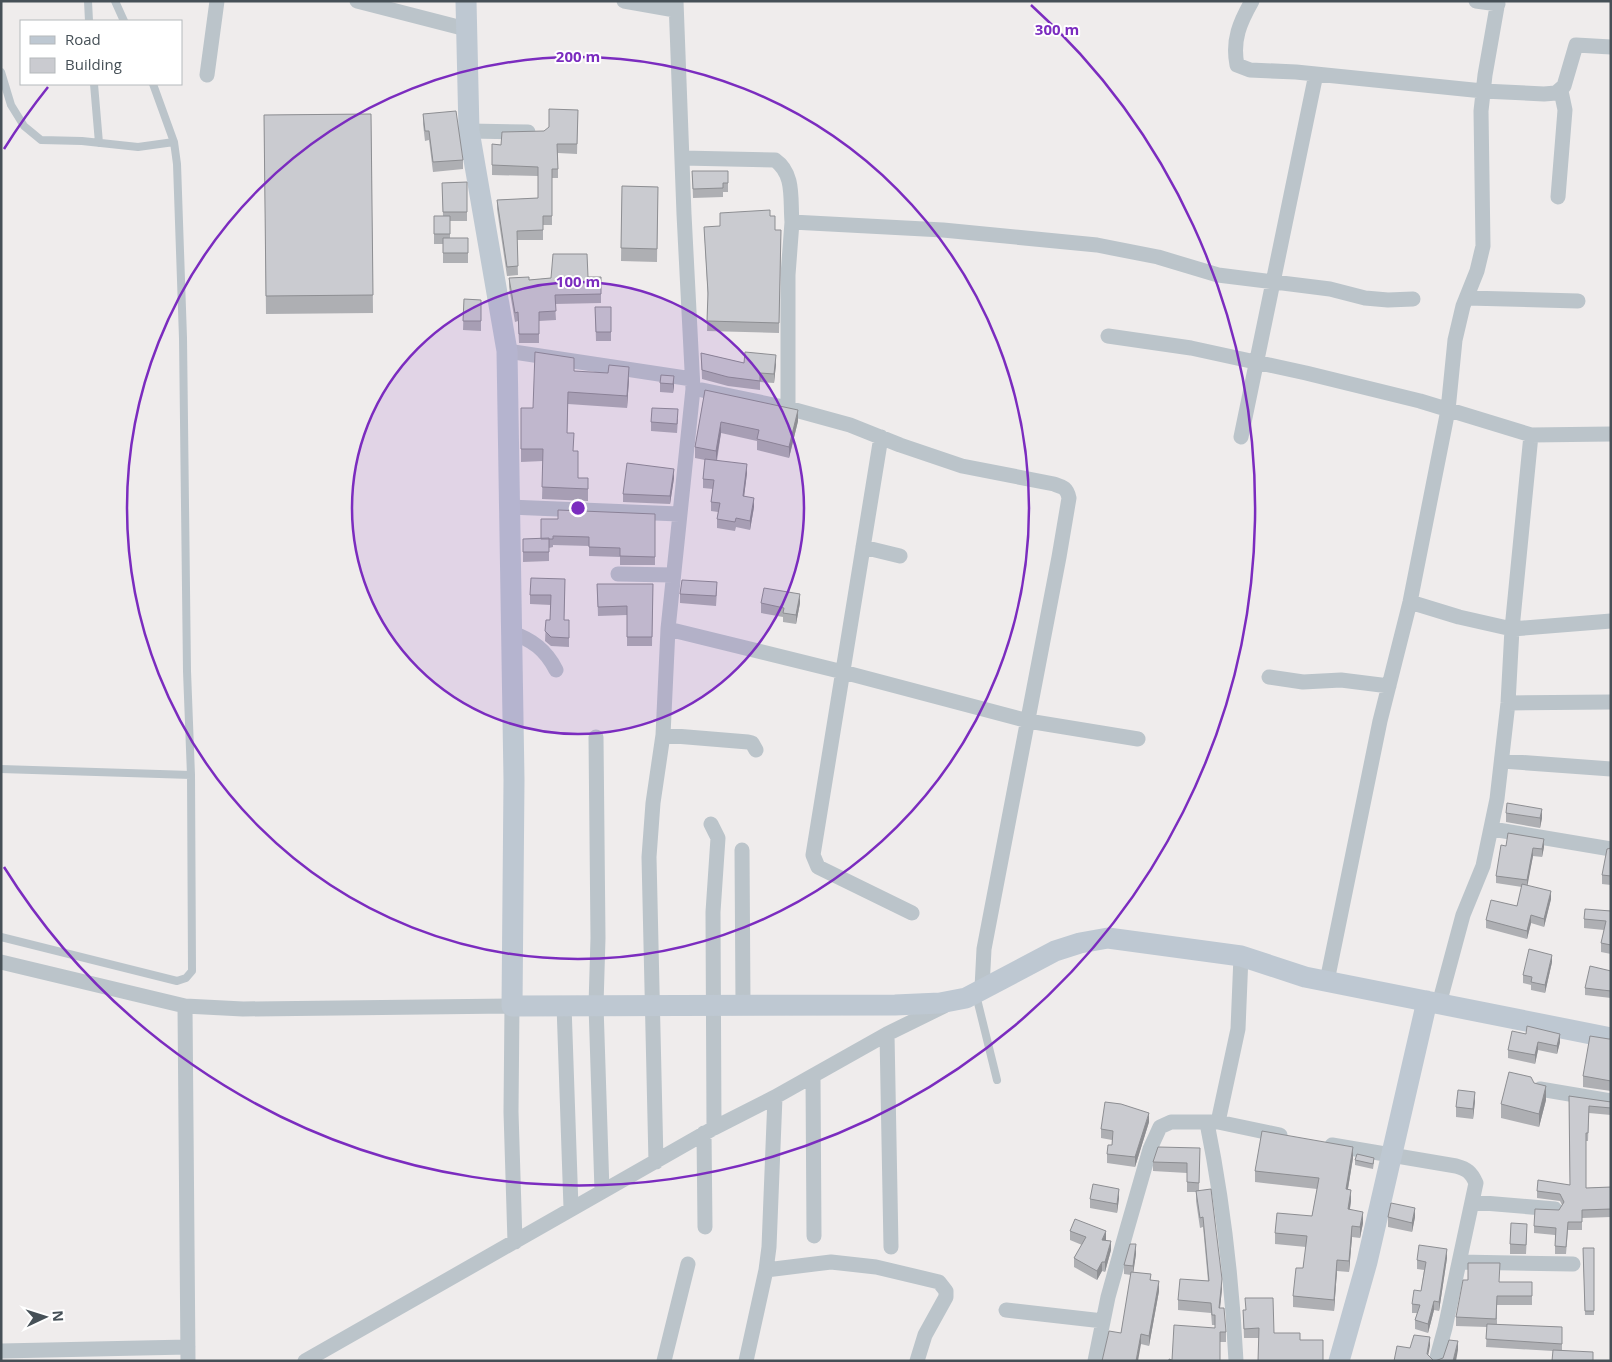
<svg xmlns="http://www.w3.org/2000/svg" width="1612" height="1362" viewBox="0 0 1612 1362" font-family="'Open Sans',sans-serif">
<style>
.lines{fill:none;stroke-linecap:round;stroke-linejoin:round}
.lane{stroke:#bbc4ca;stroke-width:8}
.street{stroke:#bbc4ca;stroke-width:15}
.secondary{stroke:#bec8d2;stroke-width:21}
.wall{fill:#aeafb3}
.shaded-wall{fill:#8d8e92}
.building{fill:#cacbd0;stroke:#8d8e92}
.ring{fill:none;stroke:#7b2cbf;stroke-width:2.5}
.centre{fill:#7b2cbf;stroke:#fff;stroke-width:2.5}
.ring-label{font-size:15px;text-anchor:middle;font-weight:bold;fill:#7b2cbf;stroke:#fff;stroke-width:4;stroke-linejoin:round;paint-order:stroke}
</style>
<rect width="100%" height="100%" fill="#efecec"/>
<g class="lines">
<!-- lane -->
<path class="lane" d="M88,1l1,20
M115,1l9,20
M1,72l10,33 13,21 17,14 41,1 56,6 36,-5
M94,84l5,59
M1,769l190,6
M1,937l176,44 9,-3 6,-7 -1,-196 -4,-104 -4,-333 -6,-174 -3,-22 -21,-58
M976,995l21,85"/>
<!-- street -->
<path class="street" d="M357,1l109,28
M624,1l51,9
M676,1l8,213 9,175 -25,240 175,43 185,49 110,18
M1252,1c-12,21 -20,39 -15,64l13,5 46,2 187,19 61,3 12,-1 8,-7 12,-41 35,2
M1476,1l22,3
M207,75l10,-74
M469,131l59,1
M682,158l93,2c20,14 15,40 17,62l151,8 154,15 61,12 60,18 112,14 35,9 23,2 25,-1
M1558,197l7,-87 -4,-19
M1467,298l111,3
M1108,336l83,12 115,25 114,28 111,34 80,-1
M507,351l185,28
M702,390l86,18 62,17 50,20 62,21 92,18c9,3 13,4 15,14l-10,59 -75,392 -2,39
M788,408v-133l4,-53
M881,437l-68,418 5,12 94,46
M1241,437l75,-363
M509,507l170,7
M863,547l37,9
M618,574l55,1
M1410,602l49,15 53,12 99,-8
M511,633c21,6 35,17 45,37
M1269,677l34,5 38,-2 48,6
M1508,703l103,-1
M663,735l85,7 4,1 4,7
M596,737l2,201 -2,67 6,186
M1502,761l109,8
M711,824l7,14 -5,74 1,216
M1492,829l119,20
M742,850l1,154
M1,962l184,44 58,3 269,-3 -1,106 4,130
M1327,981l53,-260 30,-119 38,-192 7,-70 8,-34 14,-35 6,-25 -2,-135 4,-36 13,-74
M1439,1004l24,-89 20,-49 14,-67 11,-96 4,-74 19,-194
M564,1005l7,203
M185,1006l3,355
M887,1034l4,213
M813,1077l1,159
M1540,1089l71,12
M1218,1122l20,-93 3,-73
M1207,1123c16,79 25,158 29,238
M704,1133l1,94
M1332,1145l124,21c11,3 15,6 20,17l-31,145 -9,33
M656,1162l-7,-305 4,-54 10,-68 5,-106
M1472,1202l83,7
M1459,1262l114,2
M766,1270l65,-8 45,5 63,15 7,9v6l-21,38 -8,26
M1006,1310l97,11
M1,1351l187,-4
M305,1361l409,-233 61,-31
M664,1361l24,-97
M746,1361l20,-91 3,-23 6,-150 112,-63 57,-28
M1095,1361l13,-64 19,-68 23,-80 10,-22 11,-5h47l62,13"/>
<!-- secondary -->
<path class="secondary" d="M466,1l3,130 38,220 7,429 -2,226 383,-1 45,-2 26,-5 89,-47 25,-8 28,-5 133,18 64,21 306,61
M1339,1361l28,-99 60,-261"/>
</g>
<!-- wall -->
<path class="wall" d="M578,110l-1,44 -19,-1v25h-6v47h-9v15h-26l1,35 -11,1 -10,-67v-9l41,-2v-22l-46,-1v-31l9,1 43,-14z
M371,114l2,199 -107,1 -2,-199z
M423,114l40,46v9l-30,3 -4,-32 -4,1 -2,-17z
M692,171h36v21h-5v5l-30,1z
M467,182v39h-17v17h18v25h-25v-19h-9v-28h9l-1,-33z
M622,186l36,1 -1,75 -36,-1z
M720,213l50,3 5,14 6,10 -2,93 -72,-2 1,-31 -4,-73h16z
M601,277v26l-46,1 1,16 -17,1v22h-20l-1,-22 -3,1 -6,-35v-9l20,2 22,-2z
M464,299l17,1v31l-18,-1z
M595,307h16v34h-15z
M701,353l43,10 32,1 -2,19 -14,-1v8l-32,-4 -26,-7z
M574,371l55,8 -2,29 -59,-4 -1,29 6,18 5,27h10v23l-46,-2 1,-38 -22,1v-54h12z
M674,376v10l-1,7 -13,-1v-9z
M705,390l93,31 -9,37 -32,-8v-9l-36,-8 -4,28 30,12 -3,23 10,11 -4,23 -14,-3 -1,4 -18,-3v-9l1,-7 -7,-1v-9l2,-13 -10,-1v-9l2,-19 -10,-2v-11z
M678,419l-1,14 -26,-2v-9z
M674,478l-4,26 -47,-2v-8z
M655,514v51h-35v-8l-31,-1v-10l-36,-1v2l-4,1v13l-26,1v-23h18z
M565,579l-1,41h5v27l-18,-1 -6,-5 1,-21h4l1,-15 -21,-1v-9z
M597,584h56l-1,62h-25v-31l-29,1z
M717,591l-1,15 -36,-3v-9z
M761,603h39l-4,21 -13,-2v-5l-22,-4z
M1506,813l36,5 -2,10 -34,-6z
M1506,846l38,1 -2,10 -9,-1 -6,29 24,14 -7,28 -13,-4 -4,16 -41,-11v-8l31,-14 5,-19 -26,-4v-7z
M1611,848v37l-9,-1v-9z
M1611,911v43l-10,-2v-9l3,-13 -20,-2v-9z
M1552,962l-7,31 -14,-3v-5l-8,-2v-8z
M1611,971v27l-26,-3v-7z
M1526,1034l34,8 -3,12 -19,-4 -3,14 -27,-6v-8z
M1609,1039h2v52l-28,-4v-11z
M1569,1096l42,6v13l-22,-2 -1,28h-2v47l25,-1v30l-29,1v12h-14l-2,24h-11v-19l-21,-2v-7l25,-16 3,-5 -2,-4 -23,-3v-7l33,-6z
M1546,1100l-7,27 -38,-9v-14z
M1475,1101l-2,18 -17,-2v-10z
M1149,1122l-14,45 -28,-4v-9l5,-9v-5l-11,-2v-9z
M1200,1148l-1,43 23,98 -2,19 6,24v10h-6l-48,18 43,-32v-3h-3l-1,-12 -33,-3v-10l30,-19 -5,-54 -3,1 -4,-27v-9h-9v-19l-34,-2v-9z
M1353,1158l-5,31 3,12 -1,8 13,14 -3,15 -8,-1 -3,35 -12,-1 -3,40 -41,-4v-11l10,-28 3,-21 -31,-3v-11l37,-17 5,-27 -62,-7v-11z
M1355,1160l19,2 -1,7 -18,-4z
M1119,1198l-2,15 -27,-5v-9z
M1388,1217h27l-3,15 -24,-5z
M1070,1231l36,9 5,10 -6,22 -3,-1 -5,9 -23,-13v-9l8,-13 -12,-5z
M1527,1234l-1,20h-16v-10z
M1583,1248h11v67h-9z
M1136,1254l-3,18 18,8 8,11 -10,55 -8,-2 -20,-11 10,-58 -7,-1v-9z
M1447,1258l-8,53 -5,-1 -6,23 -13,-4v-9l2,-7h-5v-9l9,-13 3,-21 -7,-1v-9z
M1500,1282h32v23h-35v20l65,2v23l31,11 -40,-10 -67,-4 1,-20 -31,-1v-9z
M1243,1310l31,23 26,7 23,21 -64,-23h-15z"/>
<!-- shaded-wall -->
<path class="shaded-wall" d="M776,355v9l-2,19v-9z
M629,367v12l-2,29v-12z
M674,376v10l-1,7v-9z
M798,410v11l-9,37v-11z
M721,422v11l-5,29v-11z
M747,464v9l-4,32v-9z
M674,469v9l-4,26v-8z
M754,498v9l-4,23v-9z
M800,594v9l-4,21v-9z
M1542,809v9l-2,10v-10z
M1544,839v8l-2,10v-8z
M1533,848v8l-6,32v-8z
M1551,891v8l-7,28v-8z
M1531,915v8l-4,16v-8z
M1552,955v7l-7,31v-8z
M1560,1034v8l-3,12v-8z
M1538,1042v8l-3,14v-9z
M1546,1086v14l-7,27v-13z
M1475,1092v9l-2,18v-10z
M1149,1113v9l-14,45v-10z
M1353,1147v11l-7,42v-11z
M1119,1189v9l-2,15v-9z
M1351,1190v11l-3,19v-11z
M1415,1208v9l-3,15v-9z
M1363,1212v11l-3,15v-11z
M1352,1226v11l-3,35v-11z
M1106,1231v10l-4,-1z
M1111,1241v9l-6,22v-10z
M1136,1244v10l-3,21v-9z
M1447,1249v9l-8,53v-9z
M1337,1260v11l-3,40v-11z
M1102,1262v9l-5,9v-9z
M1222,1279v10l-3,28v-9z
M1159,1281v10l-10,55v-10z
M1434,1301v9l-6,23v-9z
M1141,1334v10l-3,17h-2z
M1430,1337v9l-3,15v-7z
M1458,1341v9l-2,11h-3z"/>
<!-- building -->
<path class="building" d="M549,109l29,1 -1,34h-20l1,25h-6v47h-9v14l-26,1 1,35 -11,1 -10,-67 41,-2v-31l-46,-2v-21l9,1 1,-13 42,-1 5,-4z
M456,111l7,49 -30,2 -4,-31h-4l-2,-17z
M371,114l2,181 -107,1 -2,-181z
M692,171h36v12h-5v5l-30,1z
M467,182v30h-24l-1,-29z
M622,186l36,1 -1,62 -36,-1z
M770,210v6h5v14h6l-2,93 -72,-2 1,-28 -4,-66 16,-1v-13z
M434,216h16v18h-16z
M443,238h25v15h-25z
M553,254h34l1,23h13v17l-46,1 1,16 -17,1v22h-20l-1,-22 -3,1 -6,-35 20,-1v3l22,-2z
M464,299l17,1v21h-18z
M595,307h16v25h-15z
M535,352l39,6v13l34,2 1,-8 20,2 -2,29 -59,-4 -1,41h7l-1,18h5v27h10v11l-46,-2 1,-38h-22v-41h12z
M745,352l31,3 -2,19 -14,-1v8l-32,-4 -26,-7 -1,-17 43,10z
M661,375l13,1 -1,8 -13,-1z
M705,390l93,20 -9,37 -32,-8 2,-9 -38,-8 -5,29 -21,-4z
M652,408l26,1 -1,15 -26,-2z
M705,459l42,5 -4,32 11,2 -4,23 -14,-3 -1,4 -18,-3 3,-16 -9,-1 3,-22 -11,-1z
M627,463l47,6 -4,27 -47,-2z
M558,510l97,4v43l-35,-1v-8l-31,-1v-10l-36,-1v3h-12v-20h17z
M549,538v14h-26v-13z
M531,578l34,1 -1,41h5v18l-18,-1 -6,-6 1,-11h4l1,-25h-21z
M682,580l35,2 -1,14 -36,-2z
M597,584h56l-1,53h-25v-31l-29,1z
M764,588l36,6 -4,21 -13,-2 1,-5 -23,-5z
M1507,803l35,6 -2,9 -34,-5z
M1508,833l36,6 -2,10 -9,-1 -6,32 -31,-4 5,-31 5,1z
M1611,848v28l-9,-1 5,-26z
M1522,884l29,7 -7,28 -13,-4 -4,16 -41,-11 5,-20 26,6z
M1585,909l26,2v34l-10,-2 5,-22 -22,-2z
M1529,949l23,6 -7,30 -14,-3 1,-5 -9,-2z
M1590,966l21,5v20l-26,-3z
M1527,1026l33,8 -3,12 -19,-4 -3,13 -27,-5 4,-19 14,3z
M1590,1036l19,3h2v42l-28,-5z
M1509,1072l22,5 3,6 12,3 -7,28 -38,-10z
M1458,1090l17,2 -2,17 -17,-2z
M1569,1096l42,6v6l-22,-2 -1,27h-2v55l25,-1v22l-29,1v12h-14l-2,25 -11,-1 1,-18 -22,-2 1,-17 24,1 5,-8 -4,-8 -23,-3 1,-11 32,5z
M1105,1102l16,2 28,9 -14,44 -28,-3 1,-9h4l1,-14 -12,-2z
M1262,1131l91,16 -7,42 5,1 -3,19 15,3 -3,15 -8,-1 -3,35 -12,-1 -3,40 -41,-4 3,-28h7l4,-32 -32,-3 2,-20 35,3 7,-38 -64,-7z
M1158,1147l42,1 -1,35 -12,-1v-19l-34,-1z
M1357,1154l17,4 -1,6 -18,-4z
M1093,1184l26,5 -2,15 -27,-5z
M1211,1189l11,90 -3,29h5l2,24h-6v29h-51v-2l3,1 2,-35 41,3v-13h-3l-1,-12 -33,-3 2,-21 29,2 -6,-64 -3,1 -4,-27z
M1391,1203l24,5 -3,15 -24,-6z
M1075,1219l31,12 -4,9 9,1 -6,21h-3l-5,9 -23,-13 12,-21 -16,-6z
M1511,1223l16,1 -1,21 -16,-1z
M1130,1244h6l-3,22 -9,-1z
M1419,1245l28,4 -8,53 -5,-1 -6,23 -13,-4 5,-15 -8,-1 2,-14 7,1 5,-29 -9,-2z
M1583,1248h11v63h-9z
M1468,1263h32l-1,19h33v14h-35l-1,23 -40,-2 7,-37h5z
M1131,1272l20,2 -1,6 9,1 -10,55 -8,-2 -5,27h-34l7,-30 12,2z
M1245,1298h28l1,35h26v7h23v21h-65l1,-33 -15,1 -1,-19h3z
M1487,1324l75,3v17l-76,-5z
M1414,1335l16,2 -3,17 7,7h-40l3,-15 13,2z
M1449,1340l9,1 -5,20h-18l8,-3z
M1553,1350l40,2v9h-41z"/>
<!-- distance rings -->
<circle cx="578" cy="508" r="226" fill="#7b2cbf" fill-opacity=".12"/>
<g class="ring">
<circle cx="578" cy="508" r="226"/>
<circle cx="578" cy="508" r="451"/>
<path d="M4 149A677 677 0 0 1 48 87M1031 5A677 677 0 1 1 4 867"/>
</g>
<circle cx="578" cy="508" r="8" class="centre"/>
<g class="ring-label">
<text x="1057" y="35">300 m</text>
<text x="578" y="62">200 m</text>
<text x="578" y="287">100 m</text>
</g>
<!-- border -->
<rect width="1612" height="1362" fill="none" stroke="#465057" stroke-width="5"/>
<!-- legend -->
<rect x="20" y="20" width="162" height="65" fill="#ffffff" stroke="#b5b9bc"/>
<rect x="30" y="36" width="25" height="8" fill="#bec8d2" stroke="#b5b9bc"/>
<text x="65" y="45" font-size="15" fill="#465057">Road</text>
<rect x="30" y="58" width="25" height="15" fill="#cacbd0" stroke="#b5b9bc"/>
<text x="65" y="70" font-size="15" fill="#465057">Building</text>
<!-- north arrow -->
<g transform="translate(45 1317) rotate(86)" stroke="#ffffff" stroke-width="4" paint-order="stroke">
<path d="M0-4L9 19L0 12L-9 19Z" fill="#465057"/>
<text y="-8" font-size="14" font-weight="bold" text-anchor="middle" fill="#465057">N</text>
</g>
</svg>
